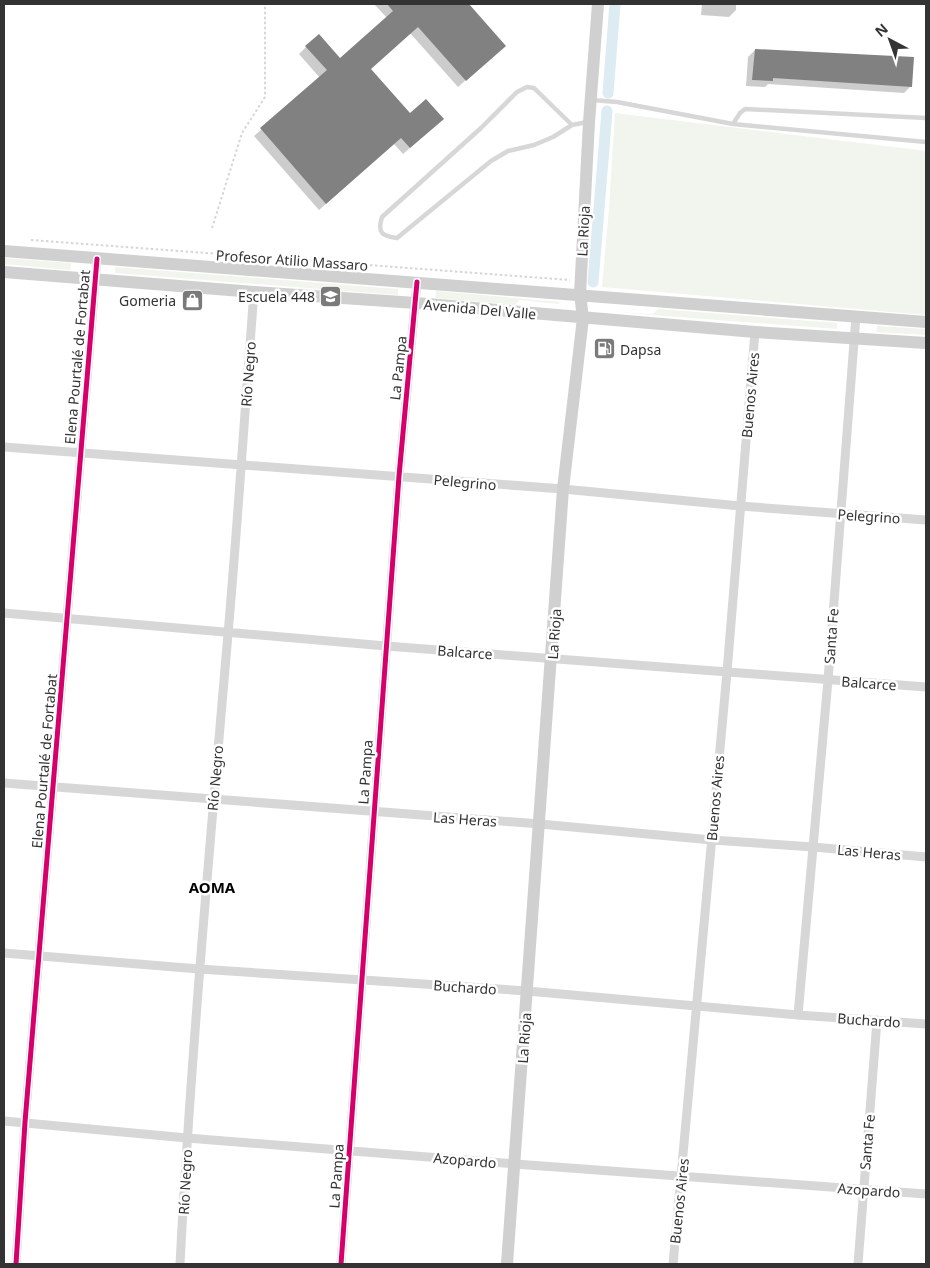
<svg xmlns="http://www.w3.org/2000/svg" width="930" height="1268" viewBox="0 0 930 1268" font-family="'Noto Sans',sans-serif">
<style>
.green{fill:#f1f5ed}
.shadow{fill:#0003}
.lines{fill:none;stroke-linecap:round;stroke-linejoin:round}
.canal{stroke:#ddebf3;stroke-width:11}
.building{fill:#818181}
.path{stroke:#d6d6d6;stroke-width:2;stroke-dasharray:2.5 2.5;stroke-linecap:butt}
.lane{stroke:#d7d7d7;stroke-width:4.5}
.street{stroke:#d7d7d7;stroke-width:9}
.secondary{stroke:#d0d0d0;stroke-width:12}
.cycleway-casing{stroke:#fff;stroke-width:8}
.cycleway{stroke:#d6006c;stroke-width:5}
.labels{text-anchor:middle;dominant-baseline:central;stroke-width:5;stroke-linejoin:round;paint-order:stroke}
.street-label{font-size:14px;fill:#333;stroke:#fff}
.poi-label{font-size:14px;fill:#333;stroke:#fff;text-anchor:end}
.neighbourhood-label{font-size:15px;font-weight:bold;fill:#000;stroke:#fff}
</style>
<rect width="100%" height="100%" fill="#fff"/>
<!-- green -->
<path class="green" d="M615,113l311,38v164l-324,-28 7,-78z
M4,258l67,5 -1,7 -66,-6z
M115,267l283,22v6l-283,-22z
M436,291l124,11 -1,2 -39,-4 -5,5 -80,-7z
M658,309l179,14v6l-223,-17 39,2z
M877,326l49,3v6l-50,-3z"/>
<!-- shadow -->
<path class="shadow" d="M374,4h93l37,42 -46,41 -48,-54 -41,36 41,46 25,11 -32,28 -9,-10 -75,66 -65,-74 66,-58 -21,-24 7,-7 34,13 47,-42z
M702,4h34v6l-7,7 -28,-2z
M755,50l157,8 -1,28 -7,7 -136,-9 -3,3 -19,-1 2,-29z"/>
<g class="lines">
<!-- canal -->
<path class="canal" d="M608,93l7,-89
M593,282l14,-171"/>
</g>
<!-- building -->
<path class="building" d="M387,4h82l37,42 -40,35 -48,-54 -47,42 39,44 16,-14 18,20 -34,29 -9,-10 -75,66 -66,-76 67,-58 -22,-24 14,-12 21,24 53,-47z
M755,49l159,8 -2,30 -139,-9v3l-21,-1z"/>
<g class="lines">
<!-- path -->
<path class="path" d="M212,228l30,-95 23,-36v-93
M31,240l539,40"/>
<!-- lane -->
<path class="lane" d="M592,100l25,2 116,22 193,18
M733,124l7,-11 5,-4 181,9
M572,125l-19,12 -19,8 -26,6 -17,10 -94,77c-15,-2 -20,-5 -15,-21l99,-89 36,-36 10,-5 7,1 38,37 15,-3"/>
<!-- street -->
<path class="street" d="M4,447l559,42 177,17 186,14
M4,613l382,33 540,41
M4,783l536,41 172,16 101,7 113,10
M4,953l195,16 328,22 271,24 128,9
M798,1015l30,-335 28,-364
M4,1121l183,17 328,26 411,30
M16,1264l9,-142 72,-863
M180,1264c11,-210 30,-420 48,-630 10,-114 17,-228 26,-342
M341,1264l58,-788 18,-194
M673,1264l54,-592 28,-340
M858,1264l19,-244"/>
<!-- secondary -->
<path class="secondary" d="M4,251l922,71
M4,272l250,20 162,11 339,29 171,11
M507,1264l56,-775 20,-171 -3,-24 9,-172 9,-118"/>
<defs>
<path id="cycleway" d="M16,1264l9,-142 72,-863
M341,1264l58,-788 18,-194"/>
</defs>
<!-- cycleway casing -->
<use href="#cycleway" class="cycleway-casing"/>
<!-- cycleway -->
<use href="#cycleway" class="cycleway"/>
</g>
<!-- icons -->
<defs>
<symbol id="school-square" viewBox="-11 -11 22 22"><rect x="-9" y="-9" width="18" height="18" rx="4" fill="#7a7a7a" stroke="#fff"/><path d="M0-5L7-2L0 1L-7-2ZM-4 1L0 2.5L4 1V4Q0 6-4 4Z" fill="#fff"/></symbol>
<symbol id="shop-square" viewBox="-11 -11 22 22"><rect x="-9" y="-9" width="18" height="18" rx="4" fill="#7a7a7a" stroke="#fff"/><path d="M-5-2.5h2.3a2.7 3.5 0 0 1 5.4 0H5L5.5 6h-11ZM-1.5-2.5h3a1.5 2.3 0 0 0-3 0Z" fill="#fff"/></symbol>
<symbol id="fuel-square" viewBox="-11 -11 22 22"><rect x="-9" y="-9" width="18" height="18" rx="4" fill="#7a7a7a" stroke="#fff"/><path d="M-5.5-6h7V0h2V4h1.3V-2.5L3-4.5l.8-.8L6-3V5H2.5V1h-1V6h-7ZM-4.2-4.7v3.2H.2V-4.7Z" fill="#fff"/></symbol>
</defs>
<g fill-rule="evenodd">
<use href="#school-square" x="318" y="284" width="25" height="25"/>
<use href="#shop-square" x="180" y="288" width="25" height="25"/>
<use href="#fuel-square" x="592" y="336" width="25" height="25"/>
</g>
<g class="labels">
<!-- street labels -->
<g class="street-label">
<text transform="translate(583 231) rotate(-87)">La Rioja</text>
<text transform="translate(292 260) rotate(4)">Profesor Atilio Massaro</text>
<text transform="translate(480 309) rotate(5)">Avenida Del Valle</text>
<text transform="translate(77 357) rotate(-85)">Elena Pourtalé de Fortabat</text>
<text transform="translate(398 368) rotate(-84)">La Pampa</text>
<text transform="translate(248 374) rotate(-86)">Río Negro</text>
<text transform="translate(750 395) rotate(-85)">Buenos Aires</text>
<text transform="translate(465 482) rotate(5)">Pelegrino</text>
<text transform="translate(869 516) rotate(4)">Pelegrino</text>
<text transform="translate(554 634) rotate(-86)">La Rioja</text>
<text transform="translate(831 636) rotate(-86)">Santa Fe</text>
<text transform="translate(465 652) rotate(4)">Balcarce</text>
<text transform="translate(869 683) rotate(4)">Balcarce</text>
<text transform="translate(44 761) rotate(-85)">Elena Pourtalé de Fortabat</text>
<text transform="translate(365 772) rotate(-86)">La Pampa</text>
<text transform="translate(215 778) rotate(-85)">Río Negro</text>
<text transform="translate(715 798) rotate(-85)">Buenos Aires</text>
<text transform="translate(465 819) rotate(4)">Las Heras</text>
<text transform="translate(869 852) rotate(5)">Las Heras</text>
<text transform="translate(465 987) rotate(4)">Buchardo</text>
<text transform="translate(869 1020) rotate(4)">Buchardo</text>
<text transform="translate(524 1038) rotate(-86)">La Rioja</text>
<text transform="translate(867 1142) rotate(-85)">Santa Fe</text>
<text transform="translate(465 1160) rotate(5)">Azopardo</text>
<text transform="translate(336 1176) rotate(-86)">La Pampa</text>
<text transform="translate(185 1182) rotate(-87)">Río Negro</text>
<text transform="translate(869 1190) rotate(4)">Azopardo</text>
<text transform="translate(679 1201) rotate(-84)">Buenos Aires</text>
</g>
<!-- poi labels -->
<g class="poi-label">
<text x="315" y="296">Escuela 448</text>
<text x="176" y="300">Gomeria</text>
<text x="620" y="349" text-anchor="start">Dapsa</text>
</g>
<!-- neighbourhood labels -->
<g class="neighbourhood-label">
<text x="212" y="887">AOMA</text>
</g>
</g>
<!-- border -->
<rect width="930" height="1268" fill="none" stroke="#333333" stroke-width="10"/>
<!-- north arrow -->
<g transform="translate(890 40) rotate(319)" stroke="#ffffff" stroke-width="4" paint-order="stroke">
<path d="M0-4L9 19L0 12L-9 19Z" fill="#333333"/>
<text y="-8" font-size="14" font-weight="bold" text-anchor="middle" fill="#333333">N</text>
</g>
</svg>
